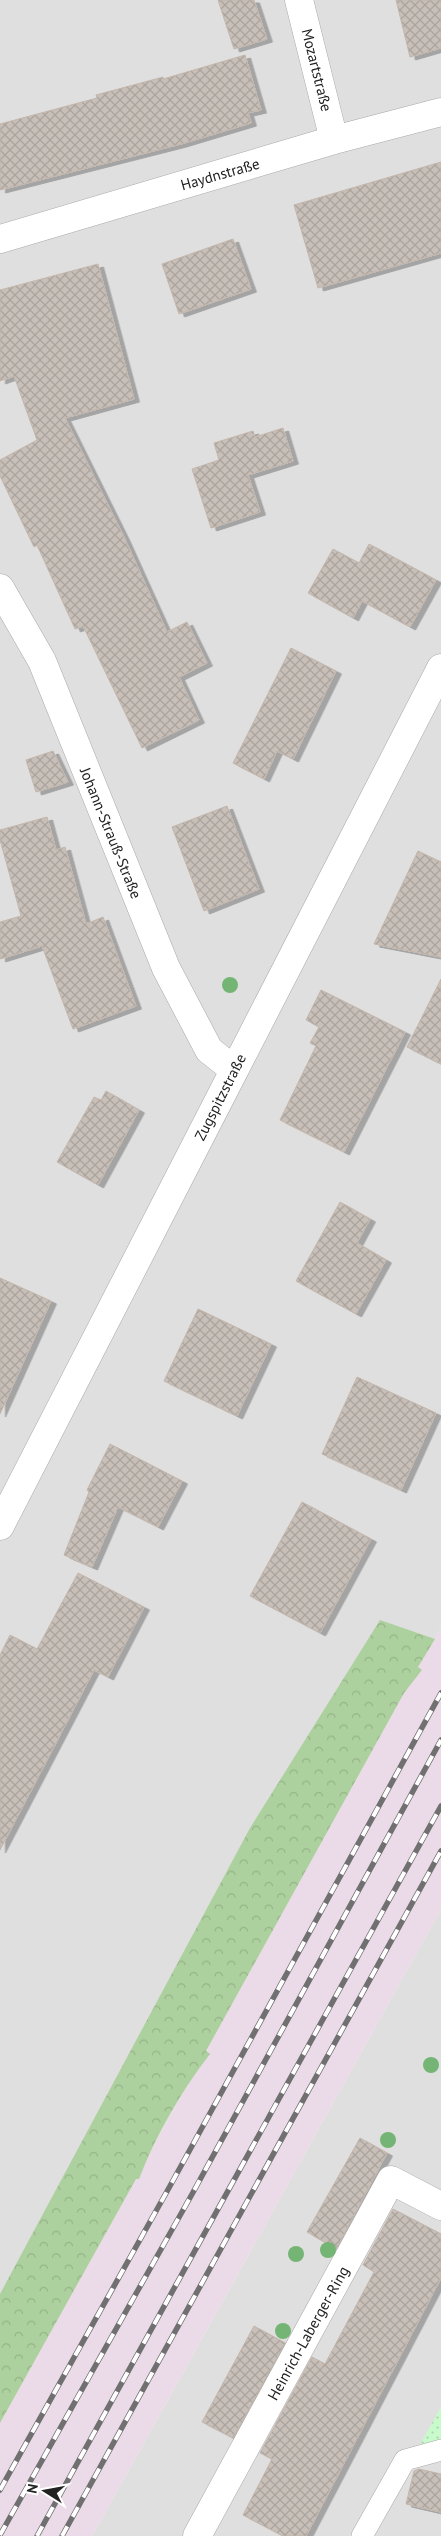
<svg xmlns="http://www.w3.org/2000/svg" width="441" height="2536" viewBox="0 0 441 2536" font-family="'PT Sans',sans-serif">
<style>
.residential{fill:#e0dfdf}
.industrial{fill:#ebdbe8}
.forest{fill:url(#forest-crowns)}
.park{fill:url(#park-dots)}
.building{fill:url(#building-cross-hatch);stroke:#c4b6ab;filter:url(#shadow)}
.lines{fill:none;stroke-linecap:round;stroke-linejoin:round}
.service-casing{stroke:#a9a9a9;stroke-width:22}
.minor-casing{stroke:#a9a9a9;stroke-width:29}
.service{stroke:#fff;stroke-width:21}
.minor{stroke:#fff;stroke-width:28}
.rail-casing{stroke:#707070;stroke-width:5.5}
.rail{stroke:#fff;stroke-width:4;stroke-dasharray:11;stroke-linecap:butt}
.tree{fill:#74b475}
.labels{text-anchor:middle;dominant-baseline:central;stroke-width:4.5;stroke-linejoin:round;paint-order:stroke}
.street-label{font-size:15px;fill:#222;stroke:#fff}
</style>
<defs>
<pattern id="forest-crowns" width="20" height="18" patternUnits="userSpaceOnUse" patternTransform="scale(1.25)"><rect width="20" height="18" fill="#add19e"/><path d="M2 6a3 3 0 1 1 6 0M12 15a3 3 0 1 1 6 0" fill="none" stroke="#95b388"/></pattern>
<pattern id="park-dots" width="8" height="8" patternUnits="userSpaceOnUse" patternTransform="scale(1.25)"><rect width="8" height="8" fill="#c8facc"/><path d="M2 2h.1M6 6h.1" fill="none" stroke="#acd6af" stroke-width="1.8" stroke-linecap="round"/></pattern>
<pattern id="building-cross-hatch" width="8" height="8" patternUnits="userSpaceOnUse" patternTransform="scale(1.25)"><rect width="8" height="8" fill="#c7bfb8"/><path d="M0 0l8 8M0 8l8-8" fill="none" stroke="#aba49e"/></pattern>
<filter id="shadow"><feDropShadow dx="5.5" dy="3" stdDeviation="0" flood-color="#0004"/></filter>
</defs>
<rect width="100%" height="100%" fill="#f2efe9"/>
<!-- residential -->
<path class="residential" d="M0,0h441v1628l-441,795z
M441,1909v627h-349l122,-219z"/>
<!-- industrial -->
<path class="industrial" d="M441,1628v281l-349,627h-92v-113l136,-245h3l8,-20 46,-83 16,-21 -4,-2 199,-359 17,-23 -3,-2z"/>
<!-- forest -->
<path class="forest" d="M380,1620l55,19 -17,28 4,3 -18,23 -198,358 4,3c-29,37 -54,81 -71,125h-3l-136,244v-129l250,-466z"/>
<!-- park -->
<path class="park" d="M441,2407v38l-25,7z"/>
<!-- building -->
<path class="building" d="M218,0h36l13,39 -33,10z
M396,0h45v48l-31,9z
M245,55l16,55 -13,3 3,10 -70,21 -181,46v-66l97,-26 -1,-3 67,-18v2z
M441,162v91l-123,35 -24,-83z
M233,239l18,50 -72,25 -17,-50z
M98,264l36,135 -69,19 59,119 43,95 20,-10 20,41 -28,14 20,43 -57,28 -59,-122 -8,3 -38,-84 -3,2 -34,-71v-16l37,-20 -23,-64 -14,5v-91z
M283,428l10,33 -45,14 12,37 -49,16 -19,-59 27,-9 -5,-17 39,-12 2,6z
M369,544l67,36 -26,47 -48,-26 -9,17 -45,-25 25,-44 26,14z
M291,648l45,23 -43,88 -16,-8 -13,28 -31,-16z
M53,751l15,31 -32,10 -10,-32z
M227,806l32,83 -55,22 -32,-84z
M47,817l9,33 9,-3 21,77 17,-7 33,89 -63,23 -31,-83 -42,13v-37l21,-6 -21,-76v-10z
M418,851l23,11v95l-67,-13z
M441,979v85l-34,-17z
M321,990l84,42 -61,120 -64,-32 36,-74 -6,-3 9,-16 -13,-7z
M106,1091l33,19 -41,75 -41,-23 37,-65 7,3z
M340,1202l30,17 -13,24 29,17 -30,54 -60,-33z
M0,1278l51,23 -51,113z
M198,1309l73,35 -34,72 -73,-35z
M357,1377l79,36 -35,77 -79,-36z
M110,1444l72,37 -24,46 -40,-20 -26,60 -28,-12 25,-63 -2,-2z
M302,1502l69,37 -51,94 -70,-37z
M78,1573l66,34 -36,70 -14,-7 -94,180v-195l10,-20 27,14z
M360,2138l27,15 -51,96 -29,-17z
M393,2209l48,25v44l-135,258h-23l-40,-21 29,-56 -12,-6 52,-96 13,7 49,-92 -11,-7z
M254,2326l31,17 -52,95 -31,-16z
M419,2469l22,5v38l-35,-8 8,-33z"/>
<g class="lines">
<defs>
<path id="service" d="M362,2536l43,-76 36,-10"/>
<path id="minor" d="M299,0l35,140
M0,239l334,-99 107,-28
M0,588l42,73 124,307 43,82 24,19
M0,1526l441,-858
M197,2536l194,-356 50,26"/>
</defs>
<!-- service casing -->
<use href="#service" class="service-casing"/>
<!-- minor casing -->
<use href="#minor" class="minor-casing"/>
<!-- service -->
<use href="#service" class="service"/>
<!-- minor -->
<use href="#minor" class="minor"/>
<defs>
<path id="rail" d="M0,2490l170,-304 271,-493
M0,2535l191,-339 250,-456
M37,2536l404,-730
M62,2536l379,-685"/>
</defs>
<!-- rail casing -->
<use href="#rail" class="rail-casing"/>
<!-- rail -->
<use href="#rail" class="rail"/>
</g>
<!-- trees -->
<g class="tree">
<circle cx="230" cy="985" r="8"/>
<circle cx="431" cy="2065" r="8"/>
<circle cx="388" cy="2140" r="8"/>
<circle cx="328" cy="2250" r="8"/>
<circle cx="296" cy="2254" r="8"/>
<circle cx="283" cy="2331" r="8"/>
</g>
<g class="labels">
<!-- street labels -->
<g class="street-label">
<text transform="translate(317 70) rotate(76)">Mozartstraße</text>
<text transform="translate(220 174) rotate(-16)">Haydnstraße</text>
<text transform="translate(111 833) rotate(68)">Johann-Strauß-Straße</text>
<text transform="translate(220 1097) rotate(-63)">Zugspitzstraße</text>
<text transform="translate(308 2333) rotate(-61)">Heinrich-Laberger-Ring</text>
</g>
</g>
<!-- north arrow -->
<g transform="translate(45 2491) rotate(281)" stroke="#ffffff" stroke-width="4" paint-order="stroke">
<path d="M0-4L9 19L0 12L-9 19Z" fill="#222222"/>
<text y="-8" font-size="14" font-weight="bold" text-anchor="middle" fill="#222222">N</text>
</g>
</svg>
